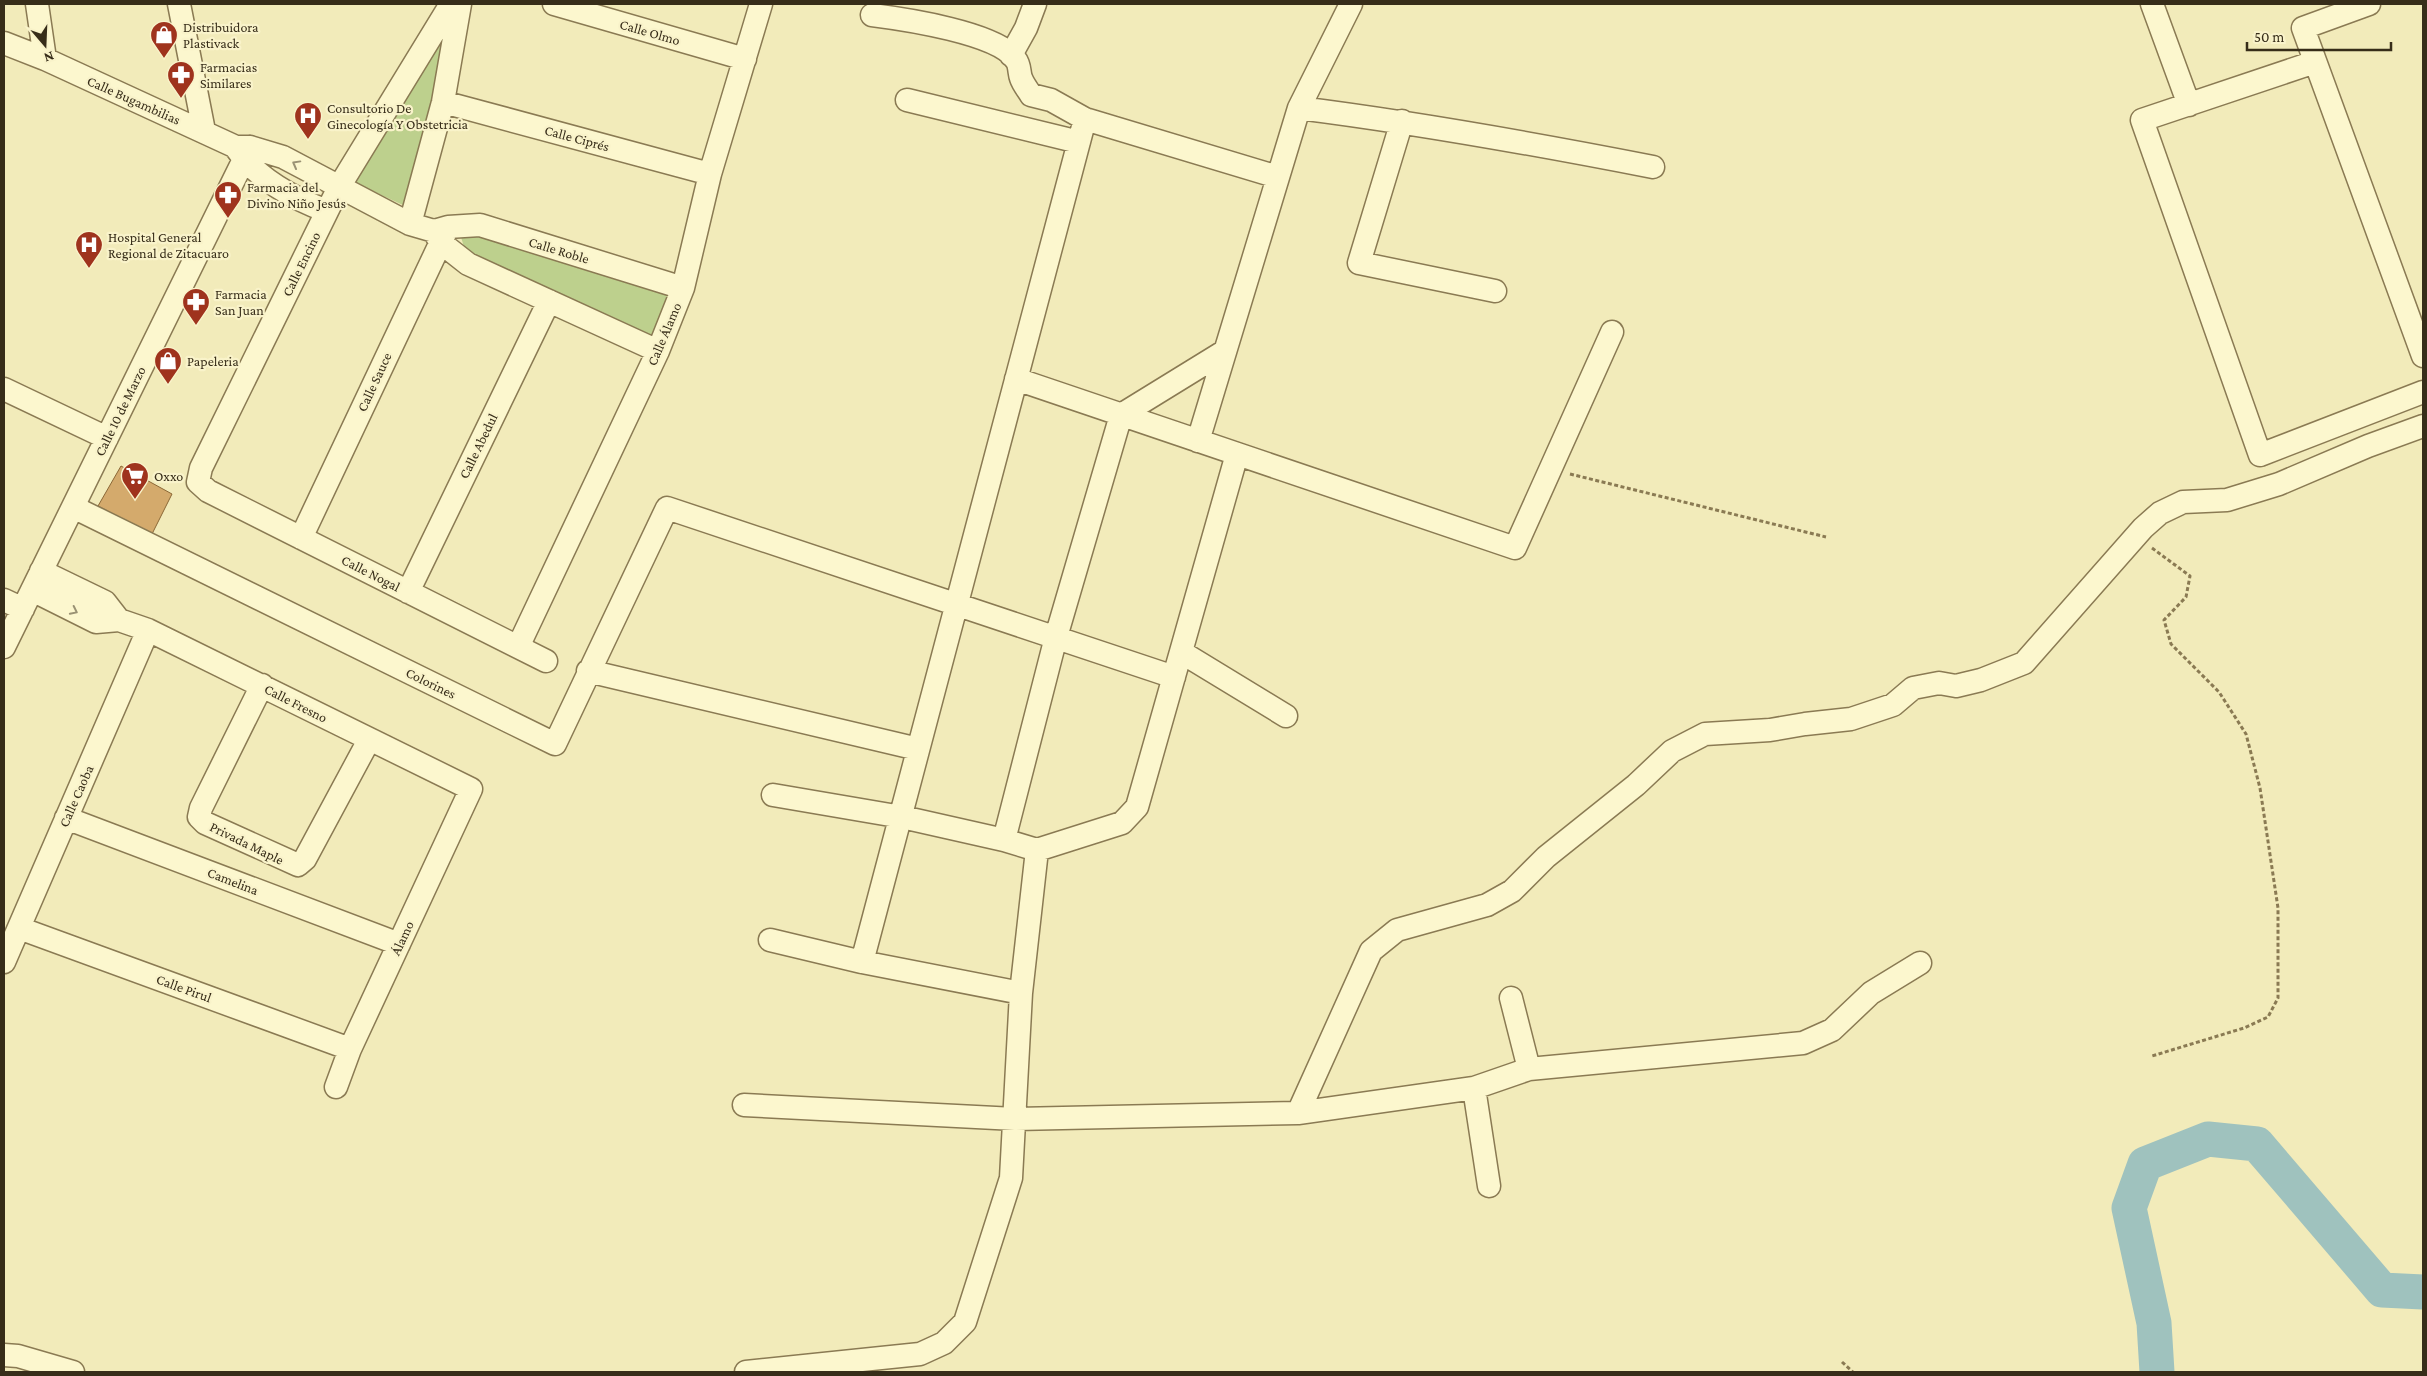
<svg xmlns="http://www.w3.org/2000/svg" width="2427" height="1376" viewBox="0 0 2427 1376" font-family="'Crimson Pro',serif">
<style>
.green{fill:#bdd08d}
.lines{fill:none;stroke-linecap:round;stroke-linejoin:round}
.river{stroke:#9fc2be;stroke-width:35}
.building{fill:#d4aa6c;stroke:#8b6736}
.minor-casing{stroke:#8a7a53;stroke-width:25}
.path{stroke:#8a7a53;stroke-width:3;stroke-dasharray:4 2.5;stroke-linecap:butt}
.minor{stroke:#fcf7ce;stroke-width:22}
.oneway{stroke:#9a9274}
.labels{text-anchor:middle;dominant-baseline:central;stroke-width:4.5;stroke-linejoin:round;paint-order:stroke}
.poi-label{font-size:14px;fill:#372d19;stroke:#f9f3ca;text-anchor:start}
.street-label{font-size:14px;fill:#372d19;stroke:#f9f3ca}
</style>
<rect width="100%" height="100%" fill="#f2ebba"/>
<!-- green -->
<path class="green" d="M456,4l-51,202 -56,-26z
M480,231l190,57 -18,54 -187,-92 -5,-16z"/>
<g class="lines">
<!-- river -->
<path class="river" d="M2157,1372l-3,-49 -25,-115 16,-44 63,-25 49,5 125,146 41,2"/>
</g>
<!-- building -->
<path class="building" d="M121,466l51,28 -20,40 -54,-28z"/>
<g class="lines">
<defs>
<path id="minor" d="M37,4l8,55
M179,4l25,127
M451,4l-112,183 -138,281 -3,14 10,9 338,170
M554,4l191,55
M2152,4l37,101
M2369,4l-66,24 120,328
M872,15c32,4 127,18 144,45 4,5 3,13 5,18 2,6 7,12 10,17l20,5 34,19 193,58
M4,43l41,16 191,88h14l33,10 127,67 24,7 14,-4 32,-2 203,63
M1011,55l15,-27 9,-24
M2315,62l-173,58 118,335 163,-63
M907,100l172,42
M443,102l267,72
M1299,108c119,15 236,36 354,59
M1402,121l-43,142 136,28
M236,148c20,30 58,51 91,63
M410,224l33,-122 17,-98
M434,231l6,11 28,22 190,87
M1016,379l499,169 97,-216
M4,389l103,49
M1198,441l101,-333 52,-104
M73,507l482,237 112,-236 507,169
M301,538l147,-311
M41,571l64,31 14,18
M32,590l64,32 23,-2 29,10 323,159 -121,260 -14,38
M408,592l141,-291
M4,600l19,9
M4,647l246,-500
M518,647l140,-296 25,-63 27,-114 51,-170
M1181,652l105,64
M588,671l330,78
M262,685l-61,123 -2,9 6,6 93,42 7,-6 64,-119
M773,795l129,22 102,23 33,10 85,-27 15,-16 100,-353
M66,818l333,126
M1004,840l52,-203 65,-222 104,-64
M19,928l331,121
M770,940l92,22 159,31
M4,962l144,-332
M862,962l223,-843
M1511,998l18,71
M1474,1088l15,98
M744,1105l271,14 283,-6 176,-25 55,-19 274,-26 29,-13 39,-37 49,-30
M1298,1113l73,-162 26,-21 90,-25 25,-14 34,-34 90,-72 36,-34 33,-17 65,-4 35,-6 46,-5 42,-14 20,-17 26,-5 17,3 25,-6 43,-17 119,-135 17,-15 23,-11 44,-2 52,-16 89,-38 55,-20
M4,1355l14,1 55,16
M746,1372l174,-18 24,-11 21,-21 46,-144 10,-185 16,-143"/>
</defs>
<!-- minor casing -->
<use href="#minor" class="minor-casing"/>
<!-- path -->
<path class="path" d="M1570,474l256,63
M2152,548l38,28 -4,21 -22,23 7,24 48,48 27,42 14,54 18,120v90l-10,19 -24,11 -92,28
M1842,1362l11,10"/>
<!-- minor -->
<use href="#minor" class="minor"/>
</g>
<!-- one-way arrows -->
<defs><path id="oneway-chevron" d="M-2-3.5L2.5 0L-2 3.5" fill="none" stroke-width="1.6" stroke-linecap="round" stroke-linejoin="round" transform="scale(1.25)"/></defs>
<g class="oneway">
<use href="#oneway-chevron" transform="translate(296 164) rotate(-151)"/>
<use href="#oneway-chevron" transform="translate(74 611) rotate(26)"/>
</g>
<!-- icons -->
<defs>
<symbol id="shop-pin" viewBox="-11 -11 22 30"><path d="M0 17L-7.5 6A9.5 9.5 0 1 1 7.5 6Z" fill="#9f331d" stroke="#f9f3ca"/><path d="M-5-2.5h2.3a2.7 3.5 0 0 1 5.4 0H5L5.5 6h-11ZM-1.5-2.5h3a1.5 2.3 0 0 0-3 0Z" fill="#fff"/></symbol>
<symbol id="pharmacy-pin" viewBox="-11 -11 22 30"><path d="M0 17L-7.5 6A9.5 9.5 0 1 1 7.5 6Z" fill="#9f331d" stroke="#f9f3ca"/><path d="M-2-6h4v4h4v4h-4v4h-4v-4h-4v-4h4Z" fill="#fff"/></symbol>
<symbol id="hospital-pin" viewBox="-11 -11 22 30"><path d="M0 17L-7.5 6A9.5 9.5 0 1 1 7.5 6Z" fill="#9f331d" stroke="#f9f3ca"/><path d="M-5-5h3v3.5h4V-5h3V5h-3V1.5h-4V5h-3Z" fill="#fff"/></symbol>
<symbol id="supermarket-pin" viewBox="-11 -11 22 30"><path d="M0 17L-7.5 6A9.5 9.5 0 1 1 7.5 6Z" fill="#9f331d" stroke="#f9f3ca"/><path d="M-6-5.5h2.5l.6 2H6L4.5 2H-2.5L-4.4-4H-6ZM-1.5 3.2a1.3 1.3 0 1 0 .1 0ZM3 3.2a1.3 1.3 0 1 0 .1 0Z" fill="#fff"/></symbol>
</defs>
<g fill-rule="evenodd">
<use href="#shop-pin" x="148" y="19" width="32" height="43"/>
<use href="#pharmacy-pin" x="165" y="59" width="32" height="43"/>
<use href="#hospital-pin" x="292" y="100" width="32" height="43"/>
<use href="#pharmacy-pin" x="212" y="179" width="32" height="43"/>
<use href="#hospital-pin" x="73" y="229" width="32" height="43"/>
<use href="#pharmacy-pin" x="180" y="286" width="32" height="43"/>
<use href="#shop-pin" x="152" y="345" width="32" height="43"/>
<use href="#supermarket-pin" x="119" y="460" width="32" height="43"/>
</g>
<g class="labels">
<!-- poi labels -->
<g class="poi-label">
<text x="183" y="27">Distribuidora<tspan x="183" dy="16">Plastivack</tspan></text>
<text x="200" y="67">Farmacias<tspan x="200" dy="16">Similares</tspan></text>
<text x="327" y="108">Consultorio De<tspan x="327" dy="16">Ginecología Y Obstetricia</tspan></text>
<text x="247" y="187">Farmacia del<tspan x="247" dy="16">Divino Niño Jesús</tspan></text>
<text x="108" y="237">Hospital General<tspan x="108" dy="16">Regional de Zitacuaro</tspan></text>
<text x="215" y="294">Farmacia<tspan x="215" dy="16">San Juan</tspan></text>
<text x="187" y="361">Papeleria</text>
<text x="154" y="476">Oxxo</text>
</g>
<!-- street labels -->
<g class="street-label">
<text transform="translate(650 32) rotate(16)">Calle Olmo</text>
<text transform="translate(134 100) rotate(24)">Calle Bugambilias</text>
<text transform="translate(577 138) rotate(15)">Calle Ciprés</text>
<text transform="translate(559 250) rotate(17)">Calle Roble</text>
<text transform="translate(301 264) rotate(-64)">Calle Encino</text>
<text transform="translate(664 334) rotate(-67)">Calle Álamo</text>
<text transform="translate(374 382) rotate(-65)">Calle Sauce</text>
<text transform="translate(120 411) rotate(-64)">Calle 10 de Marzo</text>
<text transform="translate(478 446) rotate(-64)">Calle Abedul</text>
<text transform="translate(371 573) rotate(27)">Calle Nogal</text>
<text transform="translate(431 683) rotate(26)">Colorines</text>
<text transform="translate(296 703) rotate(27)">Calle Fresno</text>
<text transform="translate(76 796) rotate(-66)">Calle Caoba</text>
<text transform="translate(247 843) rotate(26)">Privada Maple</text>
<text transform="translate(233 881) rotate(21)">Camelina</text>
<text transform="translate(402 938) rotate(-65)">Álamo</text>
<text transform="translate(184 988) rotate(20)">Calle Pirul</text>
</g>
</g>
<!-- border -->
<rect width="2427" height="1376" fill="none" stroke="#372d19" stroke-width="10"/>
<!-- north arrow -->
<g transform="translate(45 45) rotate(161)" stroke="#f9f3ca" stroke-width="4" paint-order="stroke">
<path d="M0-4L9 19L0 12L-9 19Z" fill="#372d19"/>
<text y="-8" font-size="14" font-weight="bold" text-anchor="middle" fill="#372d19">N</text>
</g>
<!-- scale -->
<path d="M2247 42v8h144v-8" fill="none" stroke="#372d19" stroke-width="2.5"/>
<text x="2254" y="42" font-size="15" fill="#372d19" stroke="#f9f3ca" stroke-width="4" paint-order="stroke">50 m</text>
</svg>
